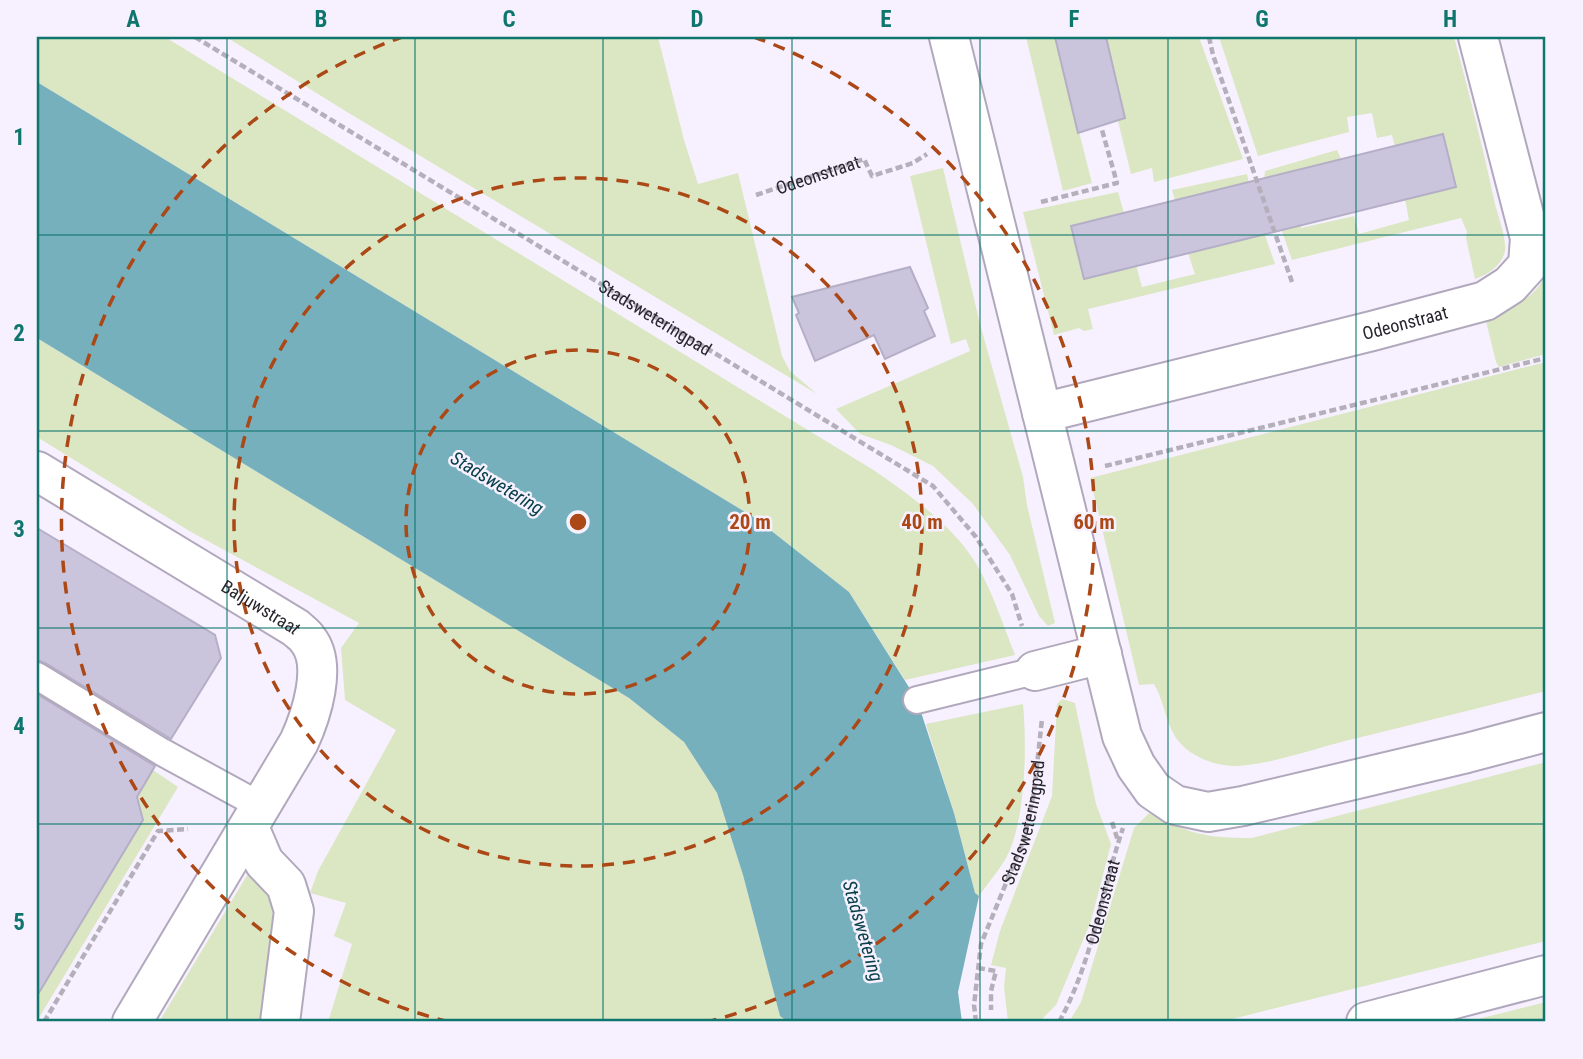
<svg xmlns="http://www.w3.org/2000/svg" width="1583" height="1059" viewBox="0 0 1583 1059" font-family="'Roboto Condensed',sans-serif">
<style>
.green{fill:#dbe6c3}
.water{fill:#76b0bd}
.building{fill:#cac5dc;stroke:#b4afc6;stroke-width:2}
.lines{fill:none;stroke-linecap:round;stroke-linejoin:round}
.service-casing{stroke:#b2a8bd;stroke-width:30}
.minor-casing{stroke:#b2a8bd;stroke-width:42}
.secondary-casing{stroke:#b2a8bd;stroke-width:42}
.path{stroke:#b4afbb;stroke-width:4.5;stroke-dasharray:7 3.5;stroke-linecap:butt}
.service{stroke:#fff;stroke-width:26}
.minor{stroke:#fff;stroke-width:38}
.secondary{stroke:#fff;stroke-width:38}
.grid{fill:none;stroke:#0f766e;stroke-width:2;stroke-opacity:0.55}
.ring{fill:none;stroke:#ac4716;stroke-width:3.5;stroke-dasharray:12 9}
.labels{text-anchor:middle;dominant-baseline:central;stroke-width:5;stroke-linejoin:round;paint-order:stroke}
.street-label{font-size:18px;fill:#29252e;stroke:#f7f1ff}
.water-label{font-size:19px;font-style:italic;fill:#08404a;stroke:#f7f1ff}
.centre{fill:#ac4716;stroke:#f7f1ff;stroke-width:3.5}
.ring-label{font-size:21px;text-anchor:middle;font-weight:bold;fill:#ac4716;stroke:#f7f1ff;stroke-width:5;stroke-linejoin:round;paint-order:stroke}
.neatline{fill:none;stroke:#0f766e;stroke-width:2.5}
.grid-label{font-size:23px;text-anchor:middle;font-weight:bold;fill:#0f766e}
</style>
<rect width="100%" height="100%" fill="#f7f1ff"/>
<!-- green -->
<path class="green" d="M37,37h128l710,434c37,26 78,54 102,94 16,28 26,60 38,90l-110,25 -56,-88 -94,-74 -718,-436z
M226,37h432l26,103 14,44 40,-11 44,183 8,15 27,23 -470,-282z
M1026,37h29l37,146 -29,8z
M1106,37h93l44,122 -89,23 -2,-14 -21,6 -13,-53 7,-4z
M1219,37h235c15,55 29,111 41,167 3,11 12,37 10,47 -3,14 -17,24 -30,28l-9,-41 1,-6 -6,-14 -169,42 -28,-81 1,-8 72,-21 4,9 -53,14 13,55 53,-12 5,18 50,-14 -4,-21 51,-12 -13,-52 -48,12 -3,-12 -15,3 -5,-25 -25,4 2,15 -91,24z
M943,168l37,156 43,153 4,28 28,118 -7,3 -9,-10 -29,-61 -37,-51 -40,-38 -42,-21 -31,-11 -24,-25 134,-58 -4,-12 -15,5 -41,-168z
M1247,174l5,24 23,66 -187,45 5,20 -9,2 -5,-3 -25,7 -31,-123 95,-20 6,21 -53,13 13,52 52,-13 6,22 53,-13 -7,-21 38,-65 -51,12 -3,-10z
M1546,273v81l-47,13 -3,-5 -11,-45c25,-8 51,-18 61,-44z
M37,338l592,360 55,44 33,51 26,82 37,141 8,6h-460l24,-78 -18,-8 12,-33 -36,-10 8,-22 78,-141 -51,-30 -4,-52 18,-25 -168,-91 -154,-95z
M1546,362v329c-67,17 -134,34 -201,50 -35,9 -73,23 -109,25 -13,0 -30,-4 -41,-11 -31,-18 -26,-45 -41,-71l-15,1 -49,-207z
M1062,699l13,4 21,101 15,40 -20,77 -35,84 -17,17h-31l-4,-35 2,-19 -15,-3 9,-34 52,-135 5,-92z
M1023,704c4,42 3,120 -18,156 -8,13 -18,24 -26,36l-4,-3 -21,-80 -28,-89z
M1546,762v179l-326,81h-151l12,-20 53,-174 15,-15c42,21 56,25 103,25z
M153,770l25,17 -141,234v-25l106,-176 -5,-23z
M249,872l19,25 8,28 -14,97h-103z
M1546,1002v20h-80z"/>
<!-- water -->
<path class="water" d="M37,82l718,436 94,74 68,108 37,113 21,80 4,3 -21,96 4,30h-174l-8,-6 -37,-141 -26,-82 -33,-51 -55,-44 -592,-360z"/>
<!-- building -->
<path class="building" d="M1055,37h51l19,81 -47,15z
M1443,134l13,53 -372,92 -13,-53z
M910,267l18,41 -4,3 11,25 -50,23 -11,-24 -59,26 -19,-46 3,-2 -7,-16z
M37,528l178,107 6,23 -50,81 -126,-76 -8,-3z
M37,694l118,72 -18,31 6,23 -106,176z"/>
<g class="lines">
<defs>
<path id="service" d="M37,676l125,76 99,54
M917,700l118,-29"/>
<g id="minor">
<path d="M949,37l173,699 14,30 17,24 22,15 33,7 35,-6 224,-53 79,-21"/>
<path id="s5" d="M1042,413l330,-82 113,-30 25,-16 18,-20 2,-27 -52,-201"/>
<path id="s6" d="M37,471l259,157c4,4 9,7 12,12 20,25 3,76 -9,102l-167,280"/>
<path d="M1035,671l67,-17"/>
<path d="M249,827l15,35 22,23 8,26 -14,111"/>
</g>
<path id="secondary" d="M1366,1022l180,-47"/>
</defs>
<!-- service casing -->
<use href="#service" class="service-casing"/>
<!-- minor casing -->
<use href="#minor" class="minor-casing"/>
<!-- secondary casing -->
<use href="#secondary" class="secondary-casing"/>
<!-- path -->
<g class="path">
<path id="s1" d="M195,37l738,449 43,51 36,57 10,32"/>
<path d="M1209,37l4,18 79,227"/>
<path id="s2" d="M756,195l108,-36 8,17 41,-13 14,-9"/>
<path d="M1041,202l76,-19 -15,-53"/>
<path d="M1105,466l441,-108"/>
<path d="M1112,822l6,19"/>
<path d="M978,968l18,3 -5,20v19"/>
<path d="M44,1022l114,-191 30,-2"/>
<path id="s3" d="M976,1022l-2,-17 7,-61 42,-102 11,-49 8,-74"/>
<path id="s4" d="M1059,1022c34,-61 42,-129 64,-194"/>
</g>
<!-- service -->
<use href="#service" class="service"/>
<!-- minor -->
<use href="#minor" class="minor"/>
<!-- secondary -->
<use href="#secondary" class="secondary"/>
</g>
<!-- grid -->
<path class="grid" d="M227,37v985M415,37v985M603,37v985M792,37v985M980,37v985M1168,37v985M1356,37v985M37,235h1509M37,431h1509M37,628h1509M37,824h1509"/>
<!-- distance rings -->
<g class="ring">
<circle cx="578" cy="522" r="172"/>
<circle cx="578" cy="522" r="344"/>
<path d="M449 1022A516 516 0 0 1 402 37M754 37A516 516 0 0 1 707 1022"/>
</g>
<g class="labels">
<!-- street labels -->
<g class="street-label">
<text stroke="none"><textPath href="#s2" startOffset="65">Odeonstraat</textPath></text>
<text stroke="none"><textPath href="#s1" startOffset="539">Stadsweteringpad</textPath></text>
<text stroke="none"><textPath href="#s5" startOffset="374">Odeonstraat</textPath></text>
<text stroke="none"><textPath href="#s6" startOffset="262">Baljuwstraat</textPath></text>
<text stroke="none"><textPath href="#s3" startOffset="208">Stadsweteringpad</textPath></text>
<text stroke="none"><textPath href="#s4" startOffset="128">Odeonstraat</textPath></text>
</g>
<!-- water labels -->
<g class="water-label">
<text transform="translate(497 483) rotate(31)">Stadswetering</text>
<text transform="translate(863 931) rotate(74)">Stadswetering</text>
</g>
</g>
<circle cx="578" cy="522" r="10" class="centre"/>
<g class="ring-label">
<text x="750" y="529">20 m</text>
<text x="922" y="529">40 m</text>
<text x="1094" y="529">60 m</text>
</g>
<!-- border -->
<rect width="1583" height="1059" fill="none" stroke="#f7f1ff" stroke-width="77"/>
<rect x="38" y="38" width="1506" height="982" class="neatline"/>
<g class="grid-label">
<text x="133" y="27">A</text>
<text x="321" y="27">B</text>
<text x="509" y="27">C</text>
<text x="697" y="27">D</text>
<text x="886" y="27">E</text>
<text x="1074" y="27">F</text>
<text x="1262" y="27">G</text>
<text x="1450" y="27">H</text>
<text x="19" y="145">1</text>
<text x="19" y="341">2</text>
<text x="19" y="537">3</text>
<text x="19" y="734">4</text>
<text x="19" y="930">5</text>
</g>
</svg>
